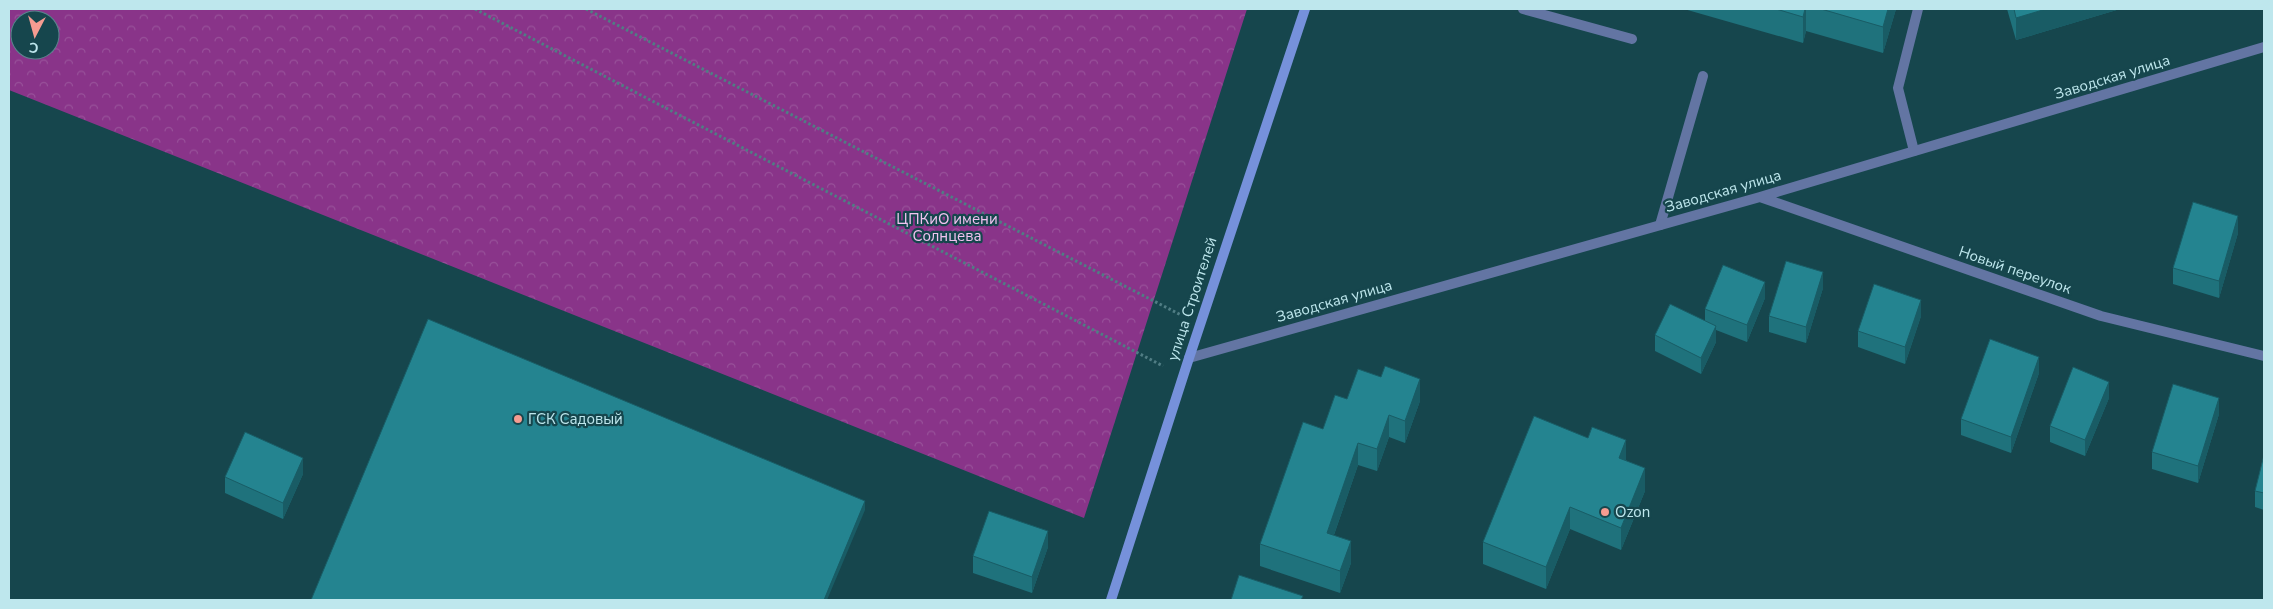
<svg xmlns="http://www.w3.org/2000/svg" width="2273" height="609" viewBox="0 0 2273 609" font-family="'Nunito Sans',sans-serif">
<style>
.park{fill:url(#park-crowns);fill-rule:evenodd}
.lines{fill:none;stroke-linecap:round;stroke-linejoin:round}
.path{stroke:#507d84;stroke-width:3;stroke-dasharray:2.5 2.5;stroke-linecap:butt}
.lane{stroke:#6375a3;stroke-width:10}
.street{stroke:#6375a3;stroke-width:10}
.secondary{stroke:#7691db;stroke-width:10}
.wall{fill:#1f727c}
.shaded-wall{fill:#195c65}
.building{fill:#248490;stroke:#195c65}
.poi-dot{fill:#f59c91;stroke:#16464d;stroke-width:2}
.labels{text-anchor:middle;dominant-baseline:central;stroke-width:4.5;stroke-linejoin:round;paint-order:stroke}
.street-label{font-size:15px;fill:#bee7ed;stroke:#16464d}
.park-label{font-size:15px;fill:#f2c3f0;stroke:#16464d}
.poi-label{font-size:15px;fill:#bee7ed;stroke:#16464d;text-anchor:start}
</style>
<defs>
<pattern id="park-crowns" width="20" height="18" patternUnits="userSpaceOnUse" patternTransform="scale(1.25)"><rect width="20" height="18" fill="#893489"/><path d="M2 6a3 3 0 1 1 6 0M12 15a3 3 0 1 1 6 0" fill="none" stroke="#98519a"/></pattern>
</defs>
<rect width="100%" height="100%" fill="#16464d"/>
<!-- park -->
<path class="park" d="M9,9h1238l-163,509 -1075,-428zM20,20h30v30h-30z"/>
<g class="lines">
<!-- path -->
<path class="path" d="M475,9l688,357
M586,9l595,306"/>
<!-- lane -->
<path class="lane" d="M1523,9l109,30
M1914,151l-16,-63 20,-79
M1660,225l43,-149"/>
<!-- street -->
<path class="street" d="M1760,197l341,119 163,40
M1189,358l571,-161 504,-150"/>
<!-- secondary -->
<path class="secondary" d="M1111,600l78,-242 116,-349"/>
</g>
<!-- wall -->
<path class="wall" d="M1684,9h212l-13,44 -77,-22 -3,12z
M2007,9h113l-104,31z
M2238,233l-19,65 -46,-14v-16z
M1823,288l-17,55 -37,-11v-16z
M1765,298l-18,44 -31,-12v12l-15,32 -46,-23v-16l50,-14v-12z
M1921,316l-16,48 -47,-17v-16z
M2039,373l-28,80 -50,-18v-16z
M2109,398l-24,58 -35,-14v-16z
M1347,399l73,2 -15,42 -16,-6 -12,34 -19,-6 -24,70 17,28 -11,30 -80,-27v-22l63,-115z
M2219,414l-21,69 -46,-14v-17z
M2264,455v55l-9,-3v-16z
M1626,460l19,31 -24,59 -51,-21 -24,60 -63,-25v-22z
M303,474l-20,45 -58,-26v-16z
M1048,547l-16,46 -59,-20v-17z"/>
<!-- shaded-wall -->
<path class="shaded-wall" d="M1805,9h1v22l-3,12v-26z
M1888,9h8l-13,44v-26z
M2046,9h74l-104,31v-22z
M2238,216v17l-19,65v-17z
M1823,272v16l-17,55v-16z
M1765,282v16l-18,44v-17z
M1921,300v16l-16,48v-17z
M1716,326v16l-15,32v-16z
M2039,357v16l-28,80v-16z
M1420,379v22l-15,42v-22z
M2109,382v16l-24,58v-16z
M2219,398v16l-21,69v-17z
M1389,415v22l-12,34v-22z
M1626,440v22l-7,-4z
M1358,443v22l-31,90v-22z
M303,458v16l-20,45v-16z
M1645,468v23l-24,59v-22z
M865,501v9l-38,90h-3z
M1570,507v22l-24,60v-22z
M1048,531v16l-16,46v-16z
M1351,541v22l-11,30v-22z"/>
<!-- building -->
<path class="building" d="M1776,9h29l-2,8z
M1821,9h67l-5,18z
M2014,9h32l-30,9z
M2193,202l45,14 -19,65 -46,-13z
M1786,261l37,11 -17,55 -37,-11z
M1723,265l42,17 -18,43 -42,-16z
M1874,284l47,16 -16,47 -47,-16z
M1670,304l46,22 -15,32 -46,-23z
M428,319l437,182 -41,99h-513z
M1990,339l49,18 -28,80 -50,-18z
M1385,366l35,13 -15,42 -16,-6 -12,34 -19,-6 -31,90 24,8 -11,30 -80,-27 43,-122 20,7 12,-34 12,4 11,-30 23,8z
M2073,367l36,15 -24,58 -35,-14z
M2173,384l46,14 -21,68 -46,-14z
M1534,416l54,22 4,-11 34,13 -7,18 26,10 -24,60 -51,-21 -24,60 -63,-25z
M245,432l58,26 -20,45 -58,-26z
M2264,455v38l-9,-2z
M989,511l59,20 -16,46 -59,-21z
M1239,575l64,21 -2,4h-70z"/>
<!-- markers -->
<g class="poi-dot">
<circle cx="518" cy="419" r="5"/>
<circle cx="1605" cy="512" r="5"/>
</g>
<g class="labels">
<!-- street labels -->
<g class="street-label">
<text transform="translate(2112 77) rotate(-17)">Заводская улица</text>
<text transform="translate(1723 191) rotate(-16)">Заводская улица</text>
<text transform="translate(2015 270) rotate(19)">Новый переулок</text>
<text transform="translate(1192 299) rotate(-72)">улица Строителей</text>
<text transform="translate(1334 301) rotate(-16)">Заводская улица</text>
</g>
<!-- park labels -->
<g class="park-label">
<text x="947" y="219">ЦПКиО имени<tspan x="947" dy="17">Солнцева</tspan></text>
</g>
<!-- poi labels -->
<g class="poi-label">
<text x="528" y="419">ГСК Садовый</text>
<text x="1615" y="512">Ozon</text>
</g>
</g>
<!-- border -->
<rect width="2273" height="609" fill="none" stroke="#bee7ed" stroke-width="20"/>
<!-- north arrow -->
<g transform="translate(35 35) rotate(186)"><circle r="24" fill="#16464d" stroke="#59868d"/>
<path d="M0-4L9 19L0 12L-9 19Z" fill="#f59c91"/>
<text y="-8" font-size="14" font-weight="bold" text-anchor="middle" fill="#bee7ed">С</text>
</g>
</svg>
